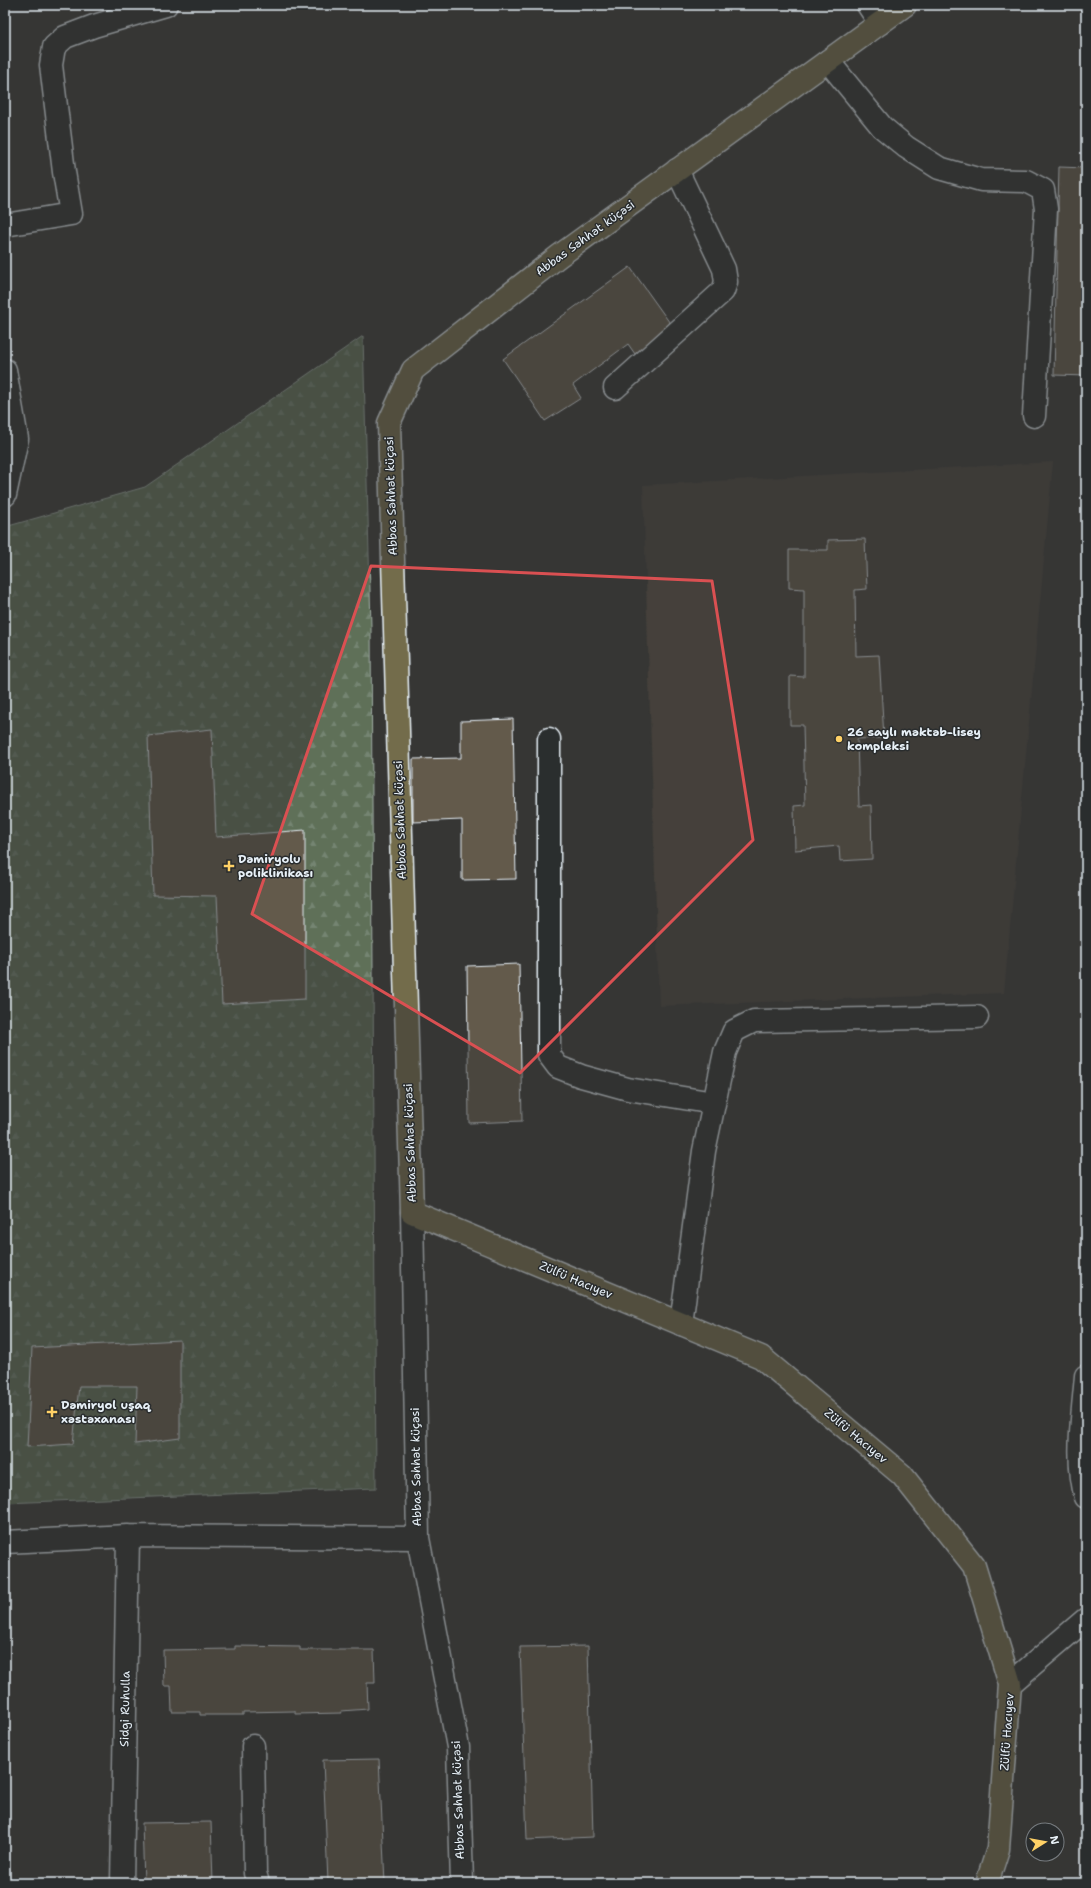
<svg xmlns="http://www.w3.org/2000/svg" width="1091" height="1888" viewBox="0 0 1091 1888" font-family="'Shantell Sans',sans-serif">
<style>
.built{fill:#44413b}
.forest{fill:url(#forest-firs);stroke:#a3b0a8}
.building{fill:#645a4c;stroke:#e8f1f8}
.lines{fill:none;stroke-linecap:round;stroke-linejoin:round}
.minor-casing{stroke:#e8f1f8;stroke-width:25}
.major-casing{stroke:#e8f1f8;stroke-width:25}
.minor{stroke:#2a2d2e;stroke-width:22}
.major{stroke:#736c4b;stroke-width:22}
.marked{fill:none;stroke:#da5052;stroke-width:3;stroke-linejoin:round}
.poi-dot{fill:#ffd166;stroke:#2a2d2e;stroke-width:1.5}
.labels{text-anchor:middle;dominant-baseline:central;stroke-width:3;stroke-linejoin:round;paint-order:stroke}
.street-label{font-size:12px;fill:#e8f1f8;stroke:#2a2d2e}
.poi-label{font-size:12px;font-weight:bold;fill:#e8f1f8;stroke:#2a2d2e;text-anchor:start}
</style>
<defs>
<pattern id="forest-firs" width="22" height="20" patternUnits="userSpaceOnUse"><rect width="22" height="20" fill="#5e7059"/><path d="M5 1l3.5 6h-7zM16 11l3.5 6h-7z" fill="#758572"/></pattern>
</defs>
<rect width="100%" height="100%" fill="#363634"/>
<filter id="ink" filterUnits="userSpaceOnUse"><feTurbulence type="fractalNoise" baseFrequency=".025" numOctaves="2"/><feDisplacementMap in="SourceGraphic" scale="8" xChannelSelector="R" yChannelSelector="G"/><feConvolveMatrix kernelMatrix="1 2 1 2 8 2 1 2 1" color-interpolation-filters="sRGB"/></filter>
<g filter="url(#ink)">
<!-- built -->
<path class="built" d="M1053,462l-49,531 -345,13 -16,-521z"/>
<!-- forest -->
<path class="forest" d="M363,336l8,291 5,861 -371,15v-976l140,-40z"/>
<!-- building -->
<path class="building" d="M1059,167l27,1v208l-32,-1z
M630,267l42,59 -37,28 -7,-10 -55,41 8,13 -36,23 -42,-62z
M865,539l2,50 -12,1 1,66 23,-1 5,83 -27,1 2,67 12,-1 1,54 -32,2 -1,-15 -44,4 -1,-44 11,-1 -2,-80h-13v-49l14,1v-88l-15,-1v-38h39v-10z
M513,719l3,160 -54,1v-60l-49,2v-63l48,-1v-37z
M212,729l4,108 89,-7v169l-83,5 -5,-108 -64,-1 -5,-159z
M519,964l3,157 -53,2 -2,-157z
M180,1340v98l-45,6 2,-58h-58l-6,58 -46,3 5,-99z
M235,1646l65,1v3h74l1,33h-8l1,26 -27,2 1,2 -47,1v-3l-52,1v3h-43v-3h-28l-1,-26h-7l-1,-36 72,-1z
M588,1646l5,191 -66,3 -7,-193z
M379,1759l6,124h-57l-5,-123z
M211,1822l2,61h-69l-2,-60z"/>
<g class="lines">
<defs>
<path id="minor" d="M868,5l12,18
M828,61l54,66 24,20 33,21 42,12 45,1 17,9 3,19 -12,207
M5,225l66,-11 -7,-42 -13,-107 3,-18 11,-10 29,-11 72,-21
M5,370l12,69 -12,56
M615,388l108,-97 3,-9 -2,-13 -47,-99
M549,739v316l9,12 23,9 47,13 86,14
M412,1212l6,326 40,209 4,136
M681,1324l23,-173 21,-99 9,-21 20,-10 223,-4
M1086,1376c-3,37 -11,85 0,121
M5,1542l123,-6 290,2
M1010,1684l76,-65
M253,1746l2,127 3,10
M122,1883l6,-347"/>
<path id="major" d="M905,5l-346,251 -146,114 -24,53 23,789 349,145 141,118 72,91 36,118 -12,165 -11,34"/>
</defs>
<!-- minor casing -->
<use href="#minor" class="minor-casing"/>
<!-- major casing -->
<use href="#major" class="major-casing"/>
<!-- minor -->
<use href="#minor" class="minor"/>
<!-- major -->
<use href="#major" class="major"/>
</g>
</g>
<!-- marked area -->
<path d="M0 0H1091V1888H0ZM371,566l341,15 41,259 -233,233 -268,-159z" fill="#363634" fill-opacity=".55" fill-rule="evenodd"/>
<path class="marked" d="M371,566l341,15 41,259 -233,233 -268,-159z"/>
<!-- markers -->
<g class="poi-dot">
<circle cx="839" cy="739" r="4"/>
<path d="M227 860h4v4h4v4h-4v4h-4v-4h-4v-4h4z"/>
<path d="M50 1406h4v4h4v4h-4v4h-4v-4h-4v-4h4z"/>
</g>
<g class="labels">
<!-- street labels -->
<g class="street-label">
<text transform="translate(585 238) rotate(-36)">Abbas Səhhət küçəsi</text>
<text transform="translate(391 496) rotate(-92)">Abbas Səhhət küçəsi</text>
<text transform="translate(400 820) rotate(-92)">Abbas Səhhət küçəsi</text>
<text transform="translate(410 1143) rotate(-92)">Abbas Səhhət küçəsi</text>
<text transform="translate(576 1280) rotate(23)">Zülfü Hacıyev</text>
<text transform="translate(856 1436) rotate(40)">Zülfü Hacıyev</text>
<text transform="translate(416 1467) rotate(-91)">Abbas Səhhət küçəsi</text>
<text transform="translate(125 1709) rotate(-89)">Sidgi Ruhulla</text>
<text transform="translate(1007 1732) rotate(-86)">Zülfü Hacıyev</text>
<text transform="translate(458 1800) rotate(-92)">Abbas Səhhət küçəsi</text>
</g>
<!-- poi labels -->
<g class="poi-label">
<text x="847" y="732">26 saylı məktəb-lisey<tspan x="847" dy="14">kompleksi</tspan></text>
<text x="238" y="859">Dəmiryolu<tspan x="238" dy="14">poliklinikası</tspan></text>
<text x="61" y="1405">Dəmiryol uşaq<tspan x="61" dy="14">xəstəxanası</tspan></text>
</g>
</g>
<!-- margin -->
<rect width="1091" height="1888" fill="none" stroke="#2a2d2e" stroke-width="20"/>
<rect x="10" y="10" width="1071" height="1868" fill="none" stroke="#e8f1f8" stroke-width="1.5" filter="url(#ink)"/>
<!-- north arrow -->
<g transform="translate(1045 1842) rotate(79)"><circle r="19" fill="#2a2d2e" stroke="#767b7f"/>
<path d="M0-3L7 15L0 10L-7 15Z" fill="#ffd166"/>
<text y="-6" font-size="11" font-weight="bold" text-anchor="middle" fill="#e8f1f8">N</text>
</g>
</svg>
